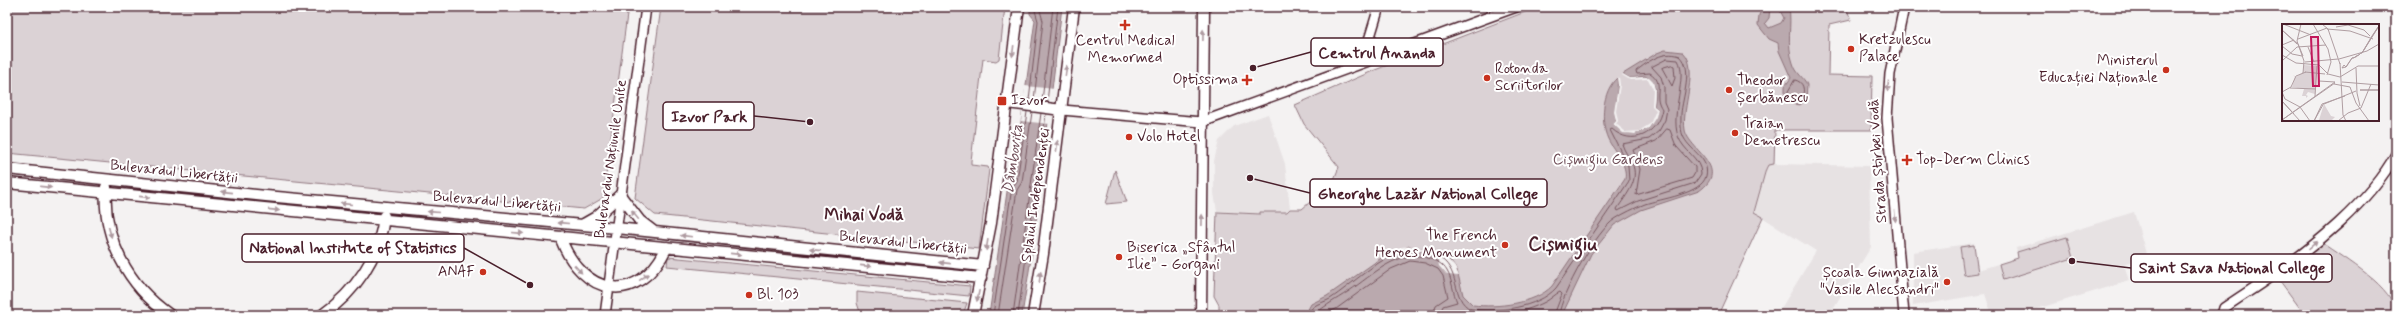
<svg xmlns="http://www.w3.org/2000/svg" width="2403" height="322" viewBox="0 0 2403 322" font-family="Mynerve,sans-serif">
<style>
.built{fill:#e7e2e3}
.green{fill:#dbd2d5;stroke:#927880}
.water{fill:#baa9ae;stroke:#8d727a}
.pier{fill:#f4f2f2}
.lines{fill:none;stroke-linecap:round;stroke-linejoin:round}
.shore{stroke:#77565f;stroke-width:1}
.secondary-casing{stroke:#4a1f2b;stroke-width:12}
.primary-casing{stroke:#4a1f2b;stroke-width:13}
.secondary{stroke:#fff;stroke-width:9}
.primary{stroke:#fff;stroke-width:10}
.oneway{fill:#ae9aa0}
.poi-dot{fill:#c8321e;stroke:#fff;stroke-width:1.5}
.labels{text-anchor:middle;dominant-baseline:central;stroke-width:4;stroke-linejoin:round;paint-order:stroke}
.poi-label{font-size:15px;fill:#4a1f2b;stroke:#fff;text-anchor:start}
.street-label{font-size:15px;fill:#4a1f2b;stroke:#fff}
.park-label{font-size:15px;fill:#6e4c56;stroke:#fff}
.water-label{font-size:16px;font-style:italic;fill:#714f59;stroke:#fff}
.quarter-label{font-size:17px;font-weight:bold;fill:#4a1f2b;stroke:#fff}
.district-label{font-size:19px;font-weight:bold;fill:#4a1f2b;stroke:#fff}
.inset-road{fill:none;stroke:#b09ea2;stroke-width:1}
.view{fill:#c2185b;fill-opacity:0.15;stroke:#c2185b;stroke-width:2}
.inset-edge{fill:none;stroke:#4a1f2b;stroke-width:2}
.leader{fill:none;stroke:#4a1f2b;stroke-width:1.5}
.callout-dot{fill:#4a1f2b;stroke:#fff;stroke-width:1.5}
.callout{fill:#fff;stroke:#4a1f2b;stroke-width:1.5}
.callout-label{font-size:16px;text-anchor:middle;font-weight:bold;fill:#4a1f2b}
</style>
<rect width="100%" height="100%" fill="#f4f2f2"/>
<filter id="ink" filterUnits="userSpaceOnUse"><feTurbulence type="fractalNoise" baseFrequency=".025" numOctaves="2"/><feDisplacementMap in="SourceGraphic" scale="8" xChannelSelector="R" yChannelSelector="G"/><feConvolveMatrix kernelMatrix="1 2 1 2 8 2 1 2 1" color-interpolation-filters="sRGB"/></filter>
<g filter="url(#ink)">
<!-- built -->
<path class="built" d="M1268,114l17,50 5,45 -3,3h-27v2l-43,-2 -3,-19v-32l5,-20 15,-15z
M1774,164l95,2 2,81 -42,68h-52l39,-64 -62,-39 12,-43 2,-4z
M2134,212l13,45 -23,7 5,17 -113,34h-24l-7,-21 -72,12v-54l61,-9 4,27 40,-12 -2,-10z"/>
<!-- green -->
<path class="green" d="M7,7h621l-25,191 -19,11 -577,-56z
M661,7h344l-6,52 -3,2 -13,-2 -12,102v4l17,2 1,3 -10,79 -324,-34 -20,-17z
M1538,7h308l5,13 -22,5 -1,50 44,1 -1,54h-96l-1,34 -6,1 -2,4 -12,43 9,5 -45,98h-499v-10l-5,-9 3,-84 43,2v-2h27l3,-3h12l31,-27 6,-15 -35,-43 -9,-19 80,-35z
M1115,170l12,32 -21,2z
M2067,237l6,21 -70,22 -4,-16 19,-6 -1,-6z
M2323,243c21,15 73,45 73,72h-91l-25,-34z
M1974,245l4,28 -14,2 -4,-28z
M668,257l302,29 -1,10 -302,-30z
M857,292l110,11 -4,12h-102l-4,-12z"/>
<!-- water -->
<path class="water" d="M1030,7h32l-29,239 -11,69h-33l19,-130 5,-5 22,-160 -5,-6z
M1763,7h7l-1,11 -4,5 4,5 12,-5 3,-5 -6,-11h11c3,18 -3,37 4,56 3,11 11,14 14,22l-1,15 -6,5 -7,-1 -8,-8v-10l6,-8 -12,-27 -1,-8 -9,-4 -11,-14 1,-10z
M1665,50l18,2c17,16 -2,56 2,78 4,20 47,38 14,61l-58,19 -27,15 -23,29 -29,61h-99l-11,-2 -13,2h-134l6,-11 16,-8 57,-40 25,-10 21,3 18,9 9,12 6,25 10,10c23,3 62,-1 79,-19l73,-107c3,-15 -11,-27 -17,-40 -8,-17 -6,-48 9,-61 2,15 -4,28 -1,43l-3,3c16,12 18,12 36,4l9,-19 -4,-3c3,-12 3,-24 -9,-30l-15,2 -7,-4 34,-21z"/>
<!-- pier -->
<path class="pier" d="M1623,74l7,4 19,-1 4,4 2,8 -1,17 4,3 -2,8 -7,11 -14,6 -12,-1 -10,-9 3,-3 -2,-9 4,-27 -1,-7 2,-1 1,8 -4,26 2,10 -2,3 10,8 13,-1 11,-7 6,-14 -4,-4 1,-17 -5,-10 -18,1 -8,-5z
M1025,86l30,3 -5,35 -29,-3z
M1413,246l17,3 15,7 10,11 4,9 -12,-1 -8,-9 -2,-10 -12,-4 -18,-2 -21,9 -2,-3 18,-9z"/>
<g class="lines">
<!-- shore -->
<path class="shore" d="M1667,59l11,1c10,17 -8,53 0,76 5,15 23,22 23,38l-6,9 -57,18 -20,10 -1,-2c9,-14 23,-28 15,-46 -3,-6 -8,-12 -10,-19l27,-5 10,-8 6,-11 2,-11 -3,-7v-15l-3,-10 -9,-10z
M1672,65l2,1 1,12 -3,8 -10,-18z
M1795,80c9,2 10,10 7,18l-4,3 -6,-3 -4,-6z
M1029,100l9,-79 -4,-14
M1034,100l9,-79 -4,-14
M1042,101l11,-94
M1047,102l11,-95
M1667,129l3,1 6,16 19,21v6l-3,5 -56,17 4,-26 -7,-19 23,-9z
M993,315l19,-128 5,-6 10,-69
M998,315l19,-125 5,-8 10,-70
M1013,315l28,-202
M1018,315l28,-201
M1309,315c1,-3 2,-6 4,-8 5,-4 12,-5 17,-8 23,-15 46,-40 74,-48 10,-3 23,0 32,5 26,11 14,44 35,53 25,4 67,-1 85,-21l73,-107 -1,-15 -18,-36 2,-1c20,18 46,5 50,-20 -1,-2 -2,-3 -3,-6 -4,-11 5,-21 -9,-30l-13,1 -1,-3c13,-10 27,-21 44,-15 14,13 2,42 1,58 0,8 -1,17 3,24 7,13 26,21 22,38 -4,18 -46,23 -61,28 -10,4 -21,9 -30,15 -18,11 -54,75 -56,96
M1315,315c2,-5 27,-19 34,-24 24,-16 50,-44 81,-32 7,2 13,5 17,12 5,8 6,22 10,31l-14,4 -4,9
M1322,315l14,-6 55,-40 19,-8 15,2 13,6 5,7 5,21 -12,8 -3,10
M1464,315l2,-2c23,7 58,0 79,-11 6,-3 10,-8 15,-10l2,2 -8,21"/>
<defs>
<path id="secondary" d="M1904,7l-14,67 -3,44 17,197
M1362,63l17,-56
M1062,110l140,12 314,-115
M605,315l41,-308
M2222,315l2,-7c14,-10 29,-19 43,-29 45,-30 103,-77 129,-125"/>
<path id="primary" d="M1007,103l55,7
M7,169l259,27 350,32 367,38
M7,183l974,95
M106,187c-4,51 22,99 64,128
M582,225l14,-8 24,-22 20,26 13,10
M560,237c22,59 78,71 107,10
M322,315c33,-23 58,-58 62,-99
M973,315l18,-92 28,-216
M1033,315l10,-61 31,-247
M1201,315l3,-308"/>
</defs>
<!-- secondary casing -->
<use href="#secondary" class="secondary-casing"/>
<!-- primary casing -->
<use href="#primary" class="primary-casing"/>
<!-- secondary -->
<use href="#secondary" class="secondary"/>
<!-- primary -->
<use href="#primary" class="primary"/>
</g>
<!-- one-way arrows -->
<defs><path id="oneway-solid" d="M-6-.8H1V-3.2L6.5 0L1 3.2V.8H-6Z"/></defs>
<g class="oneway">
<use href="#oneway-solid" transform="translate(1203 35) rotate(-89)"/>
<use href="#oneway-solid" transform="translate(1013 51) rotate(97)"/>
<use href="#oneway-solid" transform="translate(1066 71) rotate(-83)"/>
<use href="#oneway-solid" transform="translate(1888 86) rotate(96)"/>
<use href="#oneway-solid" transform="translate(1057 146) rotate(-83)"/>
<use href="#oneway-solid" transform="translate(46 187) rotate(6)"/>
<use href="#oneway-solid" transform="translate(227 192) rotate(-174)"/>
<use href="#oneway-solid" transform="translate(145 197) rotate(6)"/>
<use href="#oneway-solid" transform="translate(346 204) rotate(-175)"/>
<use href="#oneway-solid" transform="translate(274 210) rotate(6)"/>
<use href="#oneway-solid" transform="translate(433 212) rotate(-175)"/>
<use href="#oneway-solid" transform="translate(635 215) rotate(-129)"/>
<use href="#oneway-solid" transform="translate(1895 216) rotate(85)"/>
<use href="#oneway-solid" transform="translate(1202 220) rotate(-89)"/>
<use href="#oneway-solid" transform="translate(563 223) rotate(-175)"/>
<use href="#oneway-solid" transform="translate(110 232) rotate(75)"/>
<use href="#oneway-solid" transform="translate(518 233) rotate(5)"/>
<use href="#oneway-solid" transform="translate(686 236) rotate(-173)"/>
<use href="#oneway-solid" transform="translate(987 245) rotate(99)"/>
<use href="#oneway-solid" transform="translate(2313 245) rotate(-41)"/>
<use href="#oneway-solid" transform="translate(815 250) rotate(-174)"/>
<use href="#oneway-solid" transform="translate(736 254) rotate(6)"/>
<use href="#oneway-solid" transform="translate(945 263) rotate(-174)"/>
<use href="#oneway-solid" transform="translate(866 266) rotate(6)"/>
<use href="#oneway-solid" transform="translate(578 269) rotate(47)"/>
<use href="#oneway-solid" transform="translate(644 277) rotate(-36)"/>
<use href="#oneway-solid" transform="translate(1040 277) rotate(-82)"/>
<use href="#oneway-solid" transform="translate(978 296) rotate(102)"/>
</g>
</g>
<!-- markers -->
<g class="poi-dot">
<path d="M1123 19h4v4h4v4h-4v4h-4v-4h-4v-4h4z"/>
<circle cx="1851" cy="49" r="4"/>
<circle cx="2166" cy="70" r="4"/>
<circle cx="1487" cy="78" r="4"/>
<path d="M1245 74h4v4h4v4h-4v4h-4v-4h-4v-4h4z"/>
<circle cx="1729" cy="90" r="4"/>
<rect x="997" y="96" width="10" height="10" rx="2"/>
<circle cx="1735" cy="133" r="4"/>
<circle cx="1129" cy="137" r="4"/>
<path d="M1905 154h4v4h4v4h-4v4h-4v-4h-4v-4h4z"/>
<circle cx="1505" cy="245" r="4"/>
<circle cx="1119" cy="257" r="4"/>
<circle cx="483" cy="272" r="4"/>
<circle cx="1947" cy="282" r="4"/>
<circle cx="749" cy="295" r="4"/>
</g>
<g class="labels">
<!-- poi labels -->
<g class="poi-label">
<text x="1859" y="40">Kretzulescu<tspan x="1859" dy="17">Palace</tspan></text>
<text x="1125" y="41" text-anchor="middle">Centrul Medical<tspan x="1125" dy="17">Memormed</tspan></text>
<text x="2158" y="61" text-anchor="end">Ministerul<tspan x="2158" dy="17">Educației Naționale</tspan></text>
<text x="1495" y="69">Rotonda<tspan x="1495" dy="17">Scriitorilor</tspan></text>
<text x="1238" y="80" text-anchor="end">Optissima</text>
<text x="1737" y="81">Theodor<tspan x="1737" dy="17">Șerbănescu</tspan></text>
<text x="1011" y="101">Izvor</text>
<text x="1743" y="124">Traian<tspan x="1743" dy="17">Demetrescu</tspan></text>
<text x="1137" y="137">Volo Hotel</text>
<text x="1916" y="160">Top-Derm Clinics</text>
<text x="1497" y="236" text-anchor="end">The French<tspan x="1497" dy="17">Heroes Monument</tspan></text>
<text x="1127" y="248">Biserica „Sfântul<tspan x="1127" dy="17">Ilie” - Gorgani</tspan></text>
<text x="475" y="272" text-anchor="end">ANAF</text>
<text x="1939" y="273" text-anchor="end">Școala Gimnazială<tspan x="1939" dy="17">"Vasile Alecsandri"</tspan></text>
<text x="757" y="295">Bl. 103</text>
</g>
<!-- street labels -->
<g class="street-label">
<text transform="translate(611 159) rotate(-82)">Bulevardul Națiunile Unite</text>
<text transform="translate(1878 161) rotate(-94)">Strada Știrbei Vodă</text>
<text transform="translate(174 172) rotate(6)">Bulevardul Libertății</text>
<text transform="translate(1036 195) rotate(-82)">Splaiul Independenței</text>
<text transform="translate(497 202) rotate(5)">Bulevardul Libertății</text>
<text transform="translate(903 243) rotate(6)">Bulevardul Libertății</text>
</g>
<!-- park labels -->
<g class="park-label">
<text x="1608" y="160">Cișmigiu Gardens</text>
</g>
<!-- water labels -->
<g class="water-label">
<text transform="translate(1013 159) rotate(-82)">Dâmbovița</text>
</g>
<!-- quarter labels -->
<g class="quarter-label">
<text x="864" y="215">Mihai Vodă</text>
</g>
<!-- district labels -->
<g class="district-label">
<text x="1563" y="244">Cișmigiu</text>
</g>
</g>
<!-- overview -->
<g transform="translate(2282 24)">
<rect width="97" height="97" fill="#f4f2f2"/>
<path d="M22,41l13,1 -2,28 -7,-2 -2,3 2,1 -2,2v-2h-4l2,-7 -12,-2 3,-10 -2,-2 3,2 7,-5zM42,80l7,12 4,1 -4,4 -12,-1z" fill="#dbd2d5"/>
<path class="inset-road" d="M1,0l28,11M19,0l-4,17 7,20 -1,12M31,0l15,25 3,13 -4,13M40,0l6,5 12,35M97,2l-1,1 -6,9 -10,17h-1l-2,2 -3,1 -2,2h-2l-6,9 -4,1 2,-3 2,2 6,-9 4,-1 5,-4h1l11,-18zM54,3l12,-2 16,5 6,6M45,5l23,2 23,8M0,6l15,14M0,6l16,14 5,12M16,15l29,-11M0,21l12,-5M0,22l10,8 10,2M15,23l29,-2M26,23l6,15M85,27l12,-7M80,29l17,-27M0,31l14,8 23,2 9,9 12,3 18,-11h21M57,35l28,-8M0,37l15,-14M23,38l33,-3M58,39l3,52 3,6M74,44l1,25 3,13M23,48l20,2M37,57l16,1M60,58l37,3M52,60l16,3 6,16 13,18M8,64l26,1M78,66h19M78,66h19M0,68l3,7 15,8 10,14M0,68l9,-5 5,-11 10,-4M33,72l2,-30M0,77l12,13M0,77l18,20M42,80l32,-13M0,96l53,-38M0,96l53,-37M32,97l8,-17 23,-8M32,97l10,-18M56,97l10,-8 13,-5 10,-24"/>
<path class="view" d="M29,13h7l1,49h-6z"/>
<rect width="97" height="97" class="inset-edge"/>
</g>
<!-- callouts -->
<path class="leader" d="M1253 68L1311 52M810 122L754 116M1250 178L1310 193M530 285L464 248M2072 261L2131 268"/>
<g class="callout-dot">
<circle cx="1253" cy="68" r="4"/>
<circle cx="810" cy="122" r="4"/>
<circle cx="1250" cy="178" r="4"/>
<circle cx="530" cy="285" r="4"/>
<circle cx="2072" cy="261" r="4"/>
</g>
<g class="callout">
<rect x="1311" y="38" width="132" height="28" rx="4"/>
<rect x="663" y="102" width="91" height="28" rx="4"/>
<rect x="1310" y="179" width="237" height="28" rx="4"/>
<rect x="242" y="234" width="222" height="28" rx="4"/>
<rect x="2131" y="254" width="201" height="28" rx="4"/>
</g>
<g class="callout-label">
<text x="1377" y="58">Cemtrul Ananda</text>
<text x="709" y="122">Izvor Park</text>
<text x="1428" y="199">Gheorghe Lazăr National College</text>
<text x="353" y="253">National Institute of Statistics</text>
<text x="2232" y="273">Saint Sava National College</text>
</g>
<!-- margin -->
<rect width="2403" height="322" fill="none" stroke="#fff" stroke-width="24"/>
<rect x="12" y="12" width="2379" height="298" fill="none" stroke="#4a1f2b" stroke-width="1.5" filter="url(#ink)"/>
</svg>
